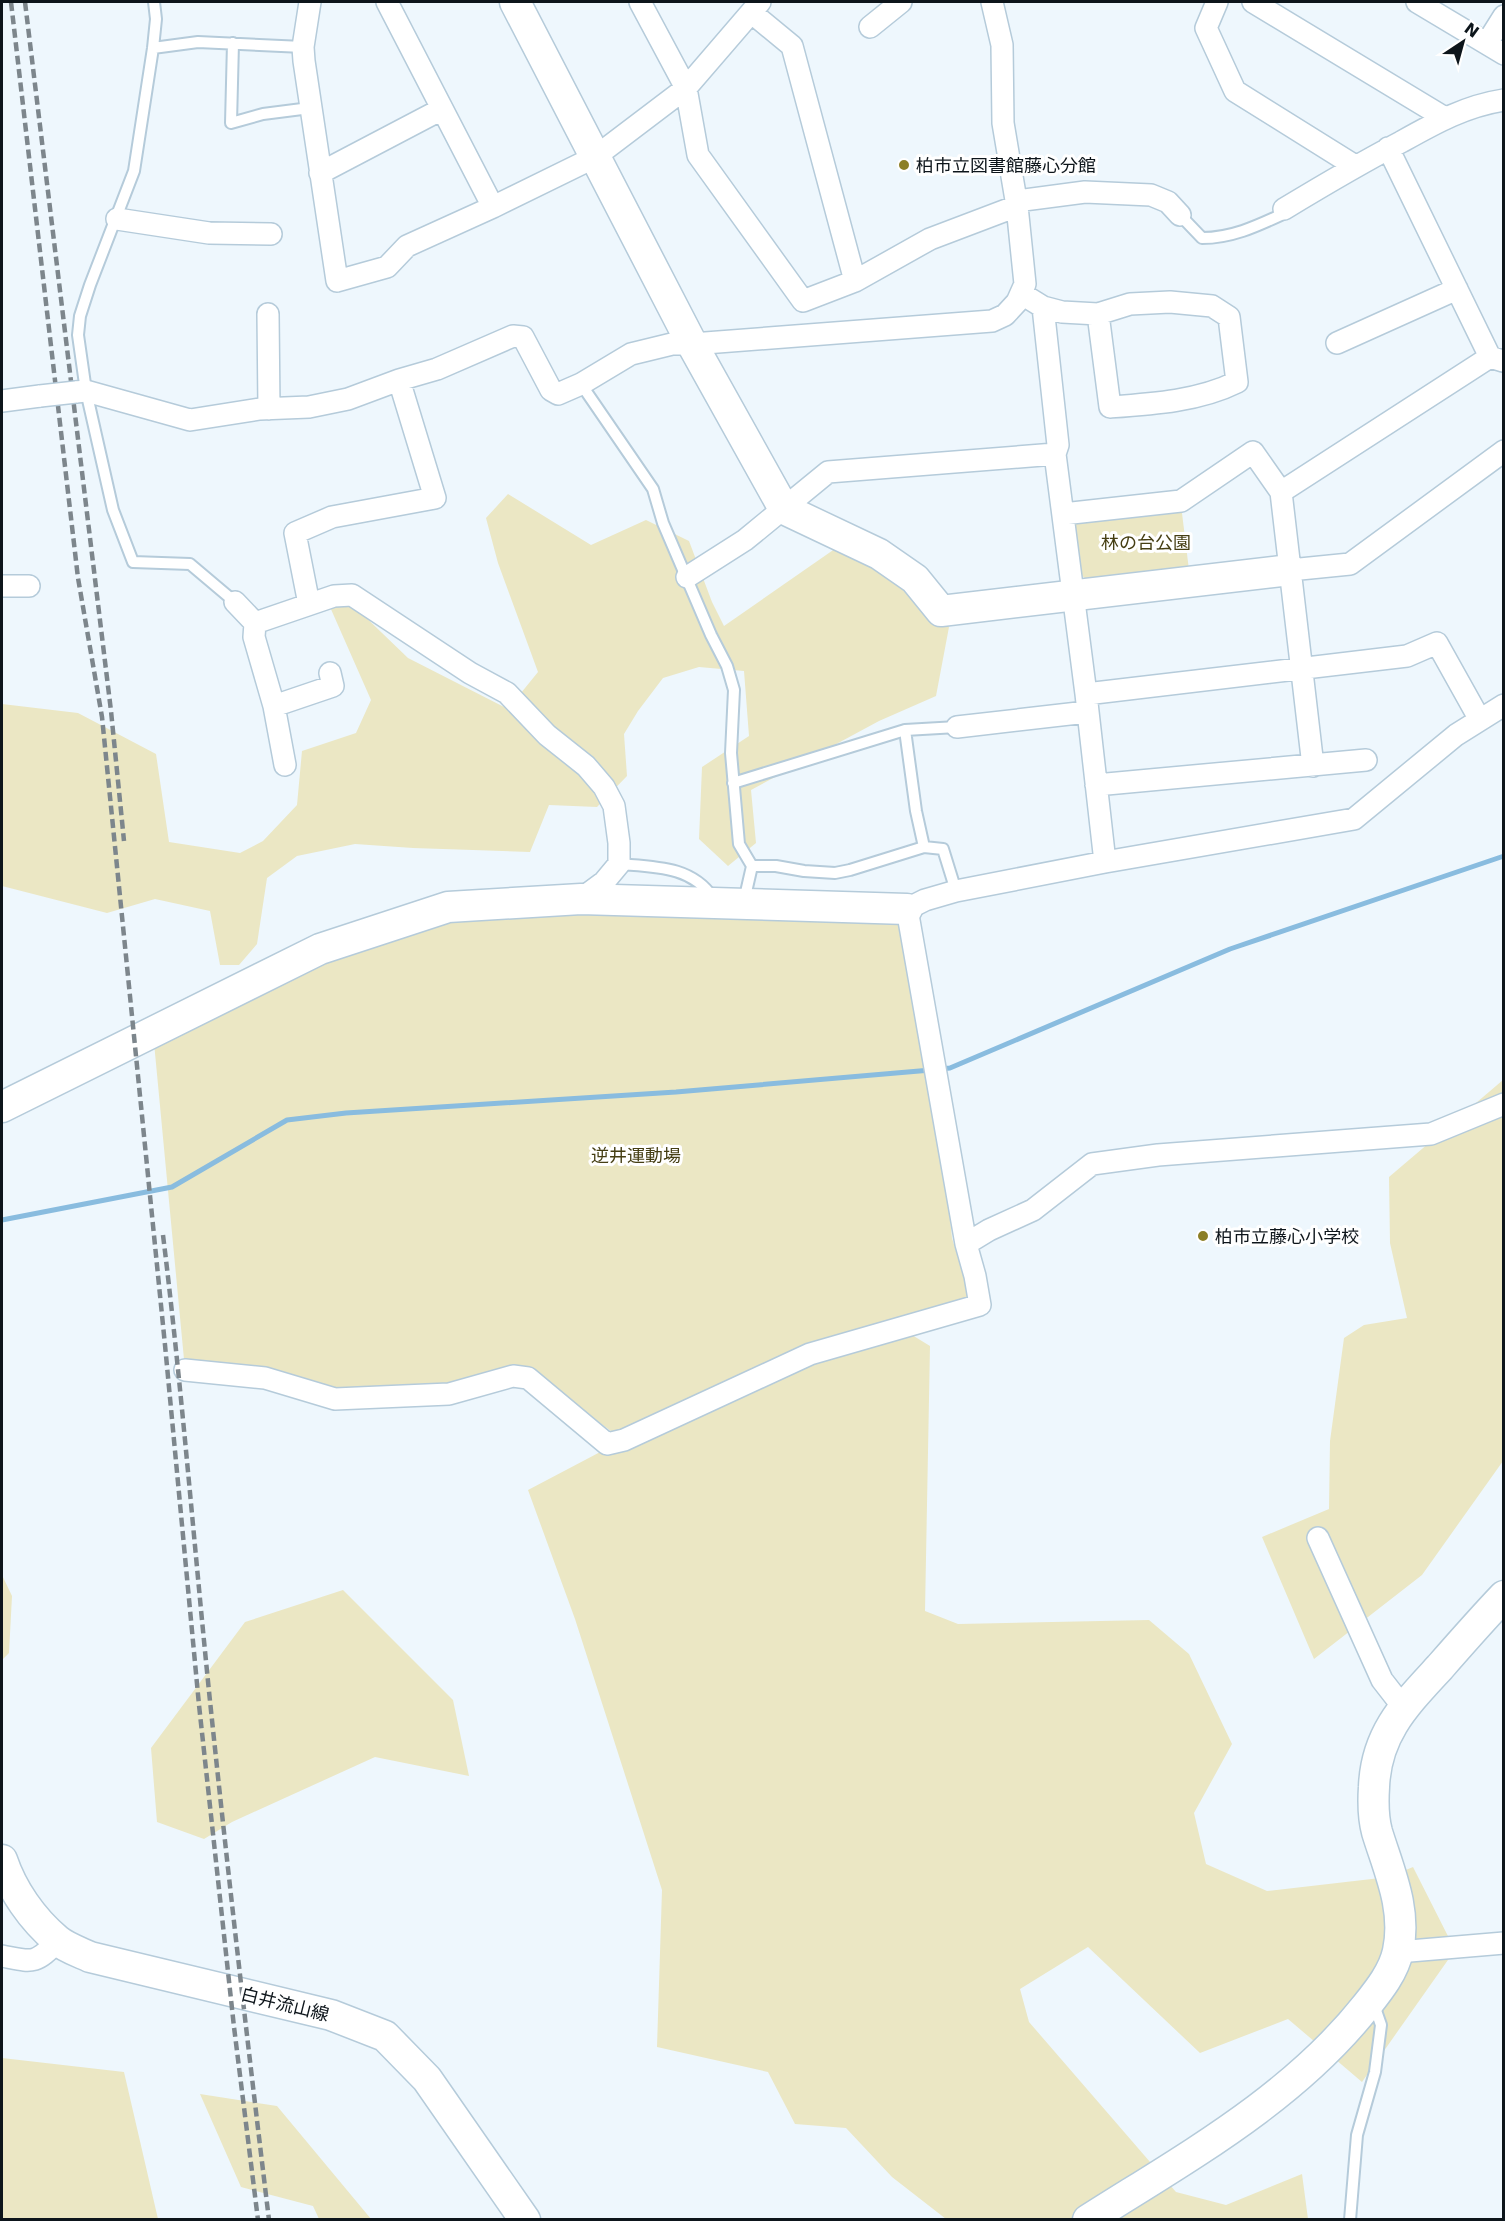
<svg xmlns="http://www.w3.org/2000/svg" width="1505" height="2221" viewBox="0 0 1505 2221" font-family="'DejaVu Sans','Noto Sans JP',sans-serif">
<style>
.green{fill:#ebe7c4}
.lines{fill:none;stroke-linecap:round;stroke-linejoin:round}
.stream{stroke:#89bcdf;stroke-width:5}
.lane-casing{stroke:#b5cbda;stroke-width:14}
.street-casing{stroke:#b5cbda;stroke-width:24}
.secondary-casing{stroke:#b5cbda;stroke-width:33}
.lane{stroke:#fff;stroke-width:10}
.street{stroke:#fff;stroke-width:21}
.secondary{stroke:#fff;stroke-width:30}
.rail{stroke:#7d868c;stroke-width:4.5;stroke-dasharray:9 4.5;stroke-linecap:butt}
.street-bridge-casing{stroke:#b5cbda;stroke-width:24;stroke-linecap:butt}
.street-bridge{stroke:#fff;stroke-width:21}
.poi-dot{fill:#8c7f26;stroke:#fff;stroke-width:2}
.labels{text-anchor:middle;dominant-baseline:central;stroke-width:6;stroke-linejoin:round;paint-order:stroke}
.poi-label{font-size:18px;fill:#0d151b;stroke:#fff;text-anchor:start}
.park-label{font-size:18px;fill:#453e13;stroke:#fff}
.street-label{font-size:18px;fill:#0d151b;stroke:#fff}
</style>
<rect width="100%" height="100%" fill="#eef7fd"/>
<!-- green -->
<path class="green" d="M508,494l83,51 55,-25 43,21 23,61 12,24 115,-80 68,39 42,42 -13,69 -57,25 -128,69 5,53 -28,23 -29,-27 3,-72 47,-31 -5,-65 -45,-4 -36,11 -25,33 -14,23 3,42 -30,31 -48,-2 -19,47 -117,-4 -58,-4 -58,12 -30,22 -10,66 -18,21h-19l-10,-54 -55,-12 -48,14 -105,-27v-182l76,9 78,41 13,88 71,11 23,-12 34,-36 5,-54 54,-18 15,-33 -41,-93 24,-1 54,52 100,51 30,-37 -40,-109 -12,-45z
M1181,505l8,65 -100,11 -11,-8 -6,-53z
M448,907l459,2 26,140 19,189 18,59 -76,27 36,22 -5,265 33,13 191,-4 40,34 43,90 -38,69 12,51 61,27 122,-14 24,-10 42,83 -93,132 -74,-63 -88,34 -112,-106 -68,42 9,33 147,170 50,13 76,-31 6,45h-362l-54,-42 -46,-49 -51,-4 -27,-52 -111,-25 5,-157 -87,-271 -47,-129 95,-50 -27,-20 -83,-44 -178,23 -150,-29 -32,-338z
M1503,1080v381l-81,114 -108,84 -52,-122 67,-28 1,-68 14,-103 20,-13 43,-7 -17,-75 -1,-66z
M2,1575l10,21 -3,57 -7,7z
M343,1590l110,110 16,76 -94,-19 -143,65 -28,17 -47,-17 -6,-74 94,-126z
M2,2058l122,14 34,147h-156z
M200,2094l77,12 94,113h-52l-6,-13 -72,-19z"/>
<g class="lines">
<!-- stream -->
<path class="stream" d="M940,1069l10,-1 280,-119 274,-93
M2,1220l170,-33 115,-67 59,-7 330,-21 255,-22"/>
<defs>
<path id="lane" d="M154,2l2,17 -3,29 -19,123 -44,114 -10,31 -2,19 8,56 27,119 20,52 57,2 45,38
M233,43l-2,80 32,-9 47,-6
M153,48l45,-6 105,5
M1180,215l22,23c30,0 55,-12 81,-24l1,-5
M581,384l72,105 10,34 48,112 16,31 7,24 -3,63 8,91 13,22 -8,35
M905,730l11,81 8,36
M733,783l172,-53 52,-3
M619,864c36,3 73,2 94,34
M752,866h24l28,5 31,2 15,-3 74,-23 19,2 13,42
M1350,2220l7,-85 18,-63 6,-47 -8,-23"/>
<path id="street" d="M310,2l-7,45 1,14 33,220 50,-14 20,-21 86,-39 102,-50 91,-69 74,-86
M387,2l106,205
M640,2l46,86 12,67 105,146 52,-20 75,-42 87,-33
M1217,2l-11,26 29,63 120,75
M1253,2l192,116
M1417,2l87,52
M752,13l40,33 63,235
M870,27l31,-25
M1487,43l17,-27
M1388,148l102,209 13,4
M320,173l122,-64
M1016,201l69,-9 66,3 17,7 12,13
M1284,209c38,-23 77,-46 117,-67 34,-19 64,-36 103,-42
M117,219l92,14 62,1
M1022,294l21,13 19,5 36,2 32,-10 40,-2 42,4 17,11 8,65c-38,19 -84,22 -127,25l-12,-93
M1043,307l15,138 -3,9
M268,314l1,95
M1337,343l120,-54
M76,392l10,-1 104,29 70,-11 49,-2 39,-8 51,-19 38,-11 76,-33 10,1 28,53 7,4 23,-10 50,-30 41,-10h20l300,-23 13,-6 12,-13 8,-18 -8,-78 -14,-83 -1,-78 -10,-43
M2,401l38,-5
M1281,492l209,-135
M1063,514l118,-13 72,-49 28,40 32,274
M1290,570l60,-6 154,-113
M687,577l58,-37 83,-68 227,-18 31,240 19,168
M2,586h27
M235,602l20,21
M309,604l-14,-71 37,-16 103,-19 -36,-118
M330,673l3,13 -59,20 -20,-69 1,-14 79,-27 18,-1 118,78 37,20 40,42 39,31 18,21 10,19 5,37v21l-15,18 -23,17
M1086,694l321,-38 30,-13 43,77
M274,706l11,59
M957,727l130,-15
M1096,785l270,-25
M966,1244l23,-14 44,-20 59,-46 66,-9 273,-21 73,-30
M185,1370l80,8 70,21 114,-5 64,-18 15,2 79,66 17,-4 186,-86 170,-49 -5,-29 -9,-32 -59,-335 18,-9 31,-9 149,-29 249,-43 102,-84 48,-30
M1318,1538l64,142 21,27
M1398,1952l106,-9
M2,1956c31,6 32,9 56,-15"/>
<path id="secondary" d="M515,2l177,342 92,165 95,45 36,25 26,32 349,-41
M2,1107l318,-158 128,-42 133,-8 326,10
M2,1860c10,30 30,59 55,80 8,7 22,12 33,17l241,58 54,21 42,43 98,141
M1088,2220c99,-63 205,-121 279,-215 12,-15 27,-34 31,-54 9,-42 -9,-80 -21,-119 -4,-15 -4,-30 -3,-45 2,-54 32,-83 66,-120 21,-24 42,-48 64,-71"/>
</defs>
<!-- lane casing -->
<use href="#lane" class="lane-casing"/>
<!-- street casing -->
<use href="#street" class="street-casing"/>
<!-- secondary casing -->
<use href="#secondary" class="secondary-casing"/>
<!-- lane -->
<use href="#lane" class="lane"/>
<!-- street -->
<use href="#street" class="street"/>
<!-- secondary -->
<use href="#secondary" class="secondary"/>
<!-- rail -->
<path class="rail" d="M11,2l67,576 24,139 63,628 34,360 35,322 24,193
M25,2l86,709 13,130
M163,1235c19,155 31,310 47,466 18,173 38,346 59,519"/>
<defs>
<path id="street-bridge" d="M40,396l36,-4"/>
</defs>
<!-- street-bridge casing -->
<use href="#street-bridge" class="street-bridge-casing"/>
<!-- street-bridge -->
<use href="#street-bridge" class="street-bridge"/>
</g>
<!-- markers -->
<g class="poi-dot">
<circle cx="904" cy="165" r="6"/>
<circle cx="1203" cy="1236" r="6"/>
</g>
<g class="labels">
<!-- poi labels -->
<g class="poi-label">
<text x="916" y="165">柏市立図書館藤心分館</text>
<text x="1215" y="1236">柏市立藤心小学校</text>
</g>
<!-- park labels -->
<g class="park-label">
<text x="1146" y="542">林の台公園</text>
<text x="636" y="1155">逆井運動場</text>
</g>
<!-- street labels -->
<g class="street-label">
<text transform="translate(285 2004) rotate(14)">白井流山線</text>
</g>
</g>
<!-- border -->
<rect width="1505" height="2221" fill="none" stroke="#0d151b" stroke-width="6"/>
<!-- north arrow -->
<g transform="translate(1463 42) rotate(36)" stroke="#ffffff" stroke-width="4.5" paint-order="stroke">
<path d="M0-4.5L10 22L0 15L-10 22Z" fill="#0d151b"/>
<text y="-9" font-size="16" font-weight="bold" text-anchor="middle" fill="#0d151b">N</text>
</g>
</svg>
